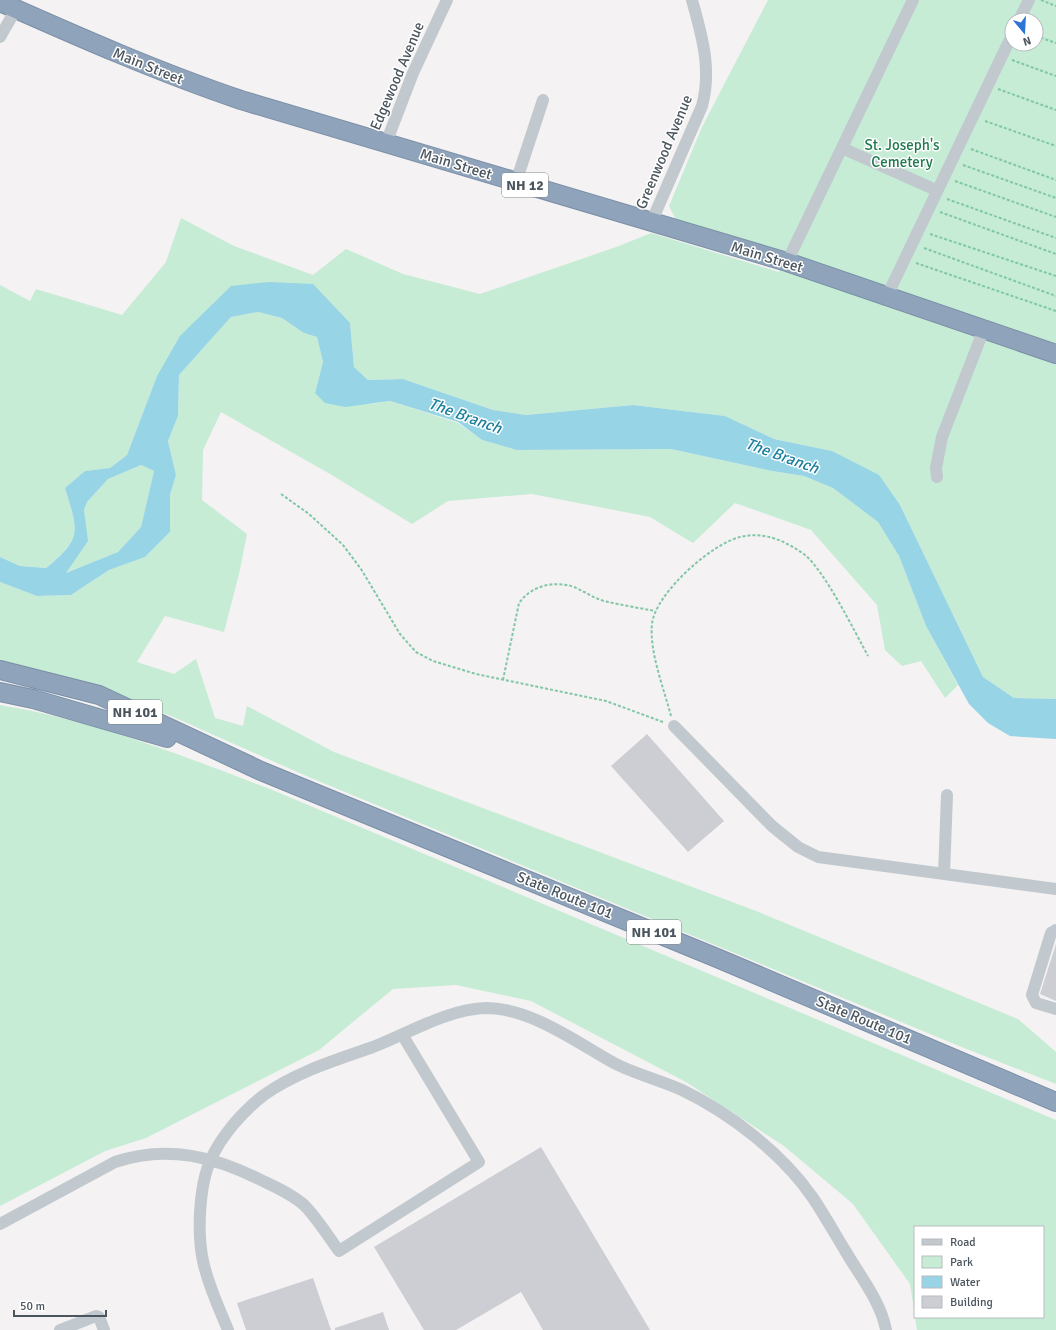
<svg xmlns="http://www.w3.org/2000/svg" width="1056" height="1330" viewBox="0 0 1056 1330" font-family="Signika,sans-serif">
<style>
.green{fill:#c6ecd5;fill-rule:evenodd}
.water{fill:#97d4e5;fill-rule:evenodd}
.building{fill:#ccced4}
.lines{fill:none;stroke-linecap:round;stroke-linejoin:round}
.highway-casing{stroke:#7a8fa7;stroke-width:20}
.path{stroke:#80c7a5;stroke-width:2;stroke-dasharray:3 2;stroke-linecap:butt}
.minor{stroke:#c1c9cf;stroke-width:12}
.highway{stroke:#8fa4bb;stroke-width:18}
.labels{text-anchor:middle;dominant-baseline:central;stroke-width:3;stroke-linejoin:round;paint-order:stroke}
.shield{fill:#fff;stroke:#81888e;stroke-width:1}
.shield-label{font-size:14px;font-weight:bold;fill:#4b555e}
.street-label{font-size:15px;fill:#4b555e;stroke:#fff}
.park-label{font-size:15px;fill:#217a4e;stroke:#fff}
.water-label{font-size:16px;font-style:italic;fill:#1a7f9b;stroke:#fff}
</style>
<rect width="100%" height="100%" fill="#f4f2f2"/>
<!-- green -->
<path class="green" d="M768,0h288v699l-42,-1 -31,-21 -83,-172 -68,-54 -58,-12 -49,-23 -92,-11 -107,10 -33,-5 -90,-31 -35,1 -14,-13 -4,-44 -81,-41 -112,94 -30,79 -17,13 -25,3 -20,17c13,44 18,49 -19,80l-26,-2 -20,-9v-272l30,16 6,-12 86,26 44,-53 15,-44 53,28 79,29 33,-26 57,25 77,20 139,-48 32,-13 128,39 6,-18 -109,-34 -7,-14 33,-79zM1012,20h24v24h-24z
M258,312l24,6 22,15 13,4 6,25 -8,31 57,11 18,-3 68,22 24,17 35,10 154,-1 101,22 32,5 29,12 45,34 21,34 27,70 32,59 -13,13 -24,-37 -19,5 -17,-16 -8,-45 -66,-75 -76,-27 -42,40 -43,-26 -118,-23 -84,7 -36,23 -82,-50 -109,-62 -18,38 -1,50 45,34 -8,40 -15,58 -59,-16 -28,46 37,12 22,-15 19,59 28,8 4,-20 87,46 422,159 262,108 38,33v32l-92,-36 -660,-273 -133,-59 -87,-30 -84,-21v-83l37,14 34,-1 38,-25 36,-13 25,-25v-37l6,-20 -8,-34 10,-25 1,-41 52,-58z
M141,465l13,6 -13,56 -23,25 -52,21 4,-7 15,-44 -1,-12 3,-8 21,-23z
M0,705c93,15 183,51 270,84l786,331v210h-139l-2,-13h128v-90h-128v89l-5,-32 -57,-80 -69,-58 -98,-64 -155,-81 -75,-16 -63,4 -74,61 -173,88 -41,13 -105,55z"/>
<!-- water -->
<path class="water" d="M269,282l44,2 37,39 4,44 14,13 35,-1 90,31 33,5 107,-10 92,11 49,23 58,12 47,24 21,30 83,172 31,21 42,1v40l-46,-3 -22,-13 -19,-19 -43,-78 -27,-70 -21,-34 -45,-34 -29,-12 -32,-5 -101,-22 -154,1 -35,-10 -24,-18 -68,-21 -45,6 -20,-4 -10,-10 8,-31 -6,-25 -13,-4 -22,-15 -24,-6 -27,5 -52,58 -1,41 -10,25 8,34 -6,20v37l-25,25 -36,13 -38,25 -34,1 -37,-14v-25l20,9 26,2c37,-30 32,-37 19,-80l20,-17 25,-3 17,-13 30,-79 23,-40 51,-50zM141,465l13,6 -13,56 -23,25 -52,21 22,-32 -4,-31 3,-8 21,-23z"/>
<!-- building -->
<path class="building" d="M647,734l77,87 -36,31 -77,-86z
M1056,944v57l-16,-7z
M541,1147l109,183h-107l-22,-38 -65,38h-32l-50,-83z
M313,1278l18,52h-85l-9,-27z
M383,1312l6,18h-54v-2z"/>
<g class="lines">
<defs>
<path id="highway" d="M0,2c79,35 158,70 241,98l546,162 269,92
M0,670l99,25 162,76 456,187 339,144
M0,692l33,7 134,39"/>
</defs>
<!-- highway casing -->
<use href="#highway" class="highway-casing"/>
<!-- path -->
<path class="path" d="M1041,0l15,6
M1036,36l20,7
M1012,60l44,16
M998,89l58,21
M985,121l71,25
M971,149l85,31
M963,165l93,33
M955,181l101,36
M947,199l109,39
M940,212l116,42
M930,234l126,42
M924,248l132,48
M916,263l140,48
M281,494l28,20 34,31 18,24 39,65 16,18 17,9 43,13 130,27 57,21
M503,680l16,-77c12,-17 35,-23 55,-16 10,4 19,11 30,14 17,4 35,7 51,10
M671,716c-7,-27 -22,-65 -19,-92 3,-30 59,-80 88,-87 24,-6 46,4 65,18 19,15 50,77 63,101"/>
<!-- minor -->
<path class="minor" d="M1019,20l10,-20
M0,37l16,-28
M386,143l27,-70 34,-73
M842,148l94,42
M516,182l27,-82
M651,223l51,-117c10,-37 0,-70 -10,-106
M787,262l126,-262
M887,296l125,-261
M937,477l-1,-9 6,-31 42,-108
M674,726l98,100 26,21 20,10 238,32
M944,874l3,-79
M1056,930l-5,3 -19,62 4,8 20,6
M0,1224l115,-62c53,-18 101,-5 150,20 13,6 28,13 39,23 13,13 24,31 35,46l140,-89 -76,-126
M60,1330l36,-14 3,1 5,13
M228,1330c-9,-22 -20,-45 -25,-69 -6,-28 -4,-76 8,-102 11,-24 32,-48 53,-64 32,-23 72,-35 109,-48 36,-14 75,-38 113,-39 45,0 90,34 128,55 21,11 46,17 68,27 48,23 101,64 131,108 12,18 22,36 33,54 14,24 35,50 40,78"/>
<!-- highway -->
<use href="#highway" class="highway"/>
</g>
<g class="labels">
<!-- shield labels -->
<g class="shield">
<rect x="502" y="173" width="46" height="24" rx="3"/>
<rect x="108" y="700" width="54" height="24" rx="3"/>
<rect x="627" y="920" width="54" height="24" rx="3"/>
</g>
<g class="shield-label">
<text x="525" y="185">NH 12</text>
<text x="135" y="712">NH 101</text>
<text x="654" y="932">NH 101</text>
</g>
<!-- street labels -->
<g class="street-label">
<text transform="translate(148 66) rotate(22)">Main Street</text>
<text transform="translate(397 76) rotate(-67)">Edgewood Avenue</text>
<text transform="translate(664 152) rotate(-67)">Greenwood Avenue</text>
<text transform="translate(456 164) rotate(17)">Main Street</text>
<text transform="translate(767 257) rotate(17)">Main Street</text>
<text transform="translate(565 895) rotate(22)">State Route 101</text>
<text transform="translate(864 1020) rotate(23)">State Route 101</text>
</g>
<!-- park labels -->
<g class="park-label">
<text x="902" y="145">St. Joseph's<tspan x="902" dy="17">Cemetery</tspan></text>
</g>
<!-- water labels -->
<g class="water-label">
<text transform="translate(465 416) rotate(20)">The Branch</text>
<text transform="translate(782 456) rotate(20)">The Branch</text>
</g>
</g>
<!-- legend -->
<rect x="914" y="1226" width="130" height="92" fill="#ffffff" stroke="#b7bbbf"/>
<rect x="922" y="1239" width="20" height="6" fill="#c1c9cf" stroke="#b7bbbf"/>
<text x="950" y="1246" font-size="12" fill="#4b555e">Road</text>
<rect x="922" y="1256" width="20" height="12" fill="#c6ecd5" stroke="#b7bbbf"/>
<text x="950" y="1266" font-size="12" fill="#4b555e">Park</text>
<rect x="922" y="1276" width="20" height="12" fill="#97d4e5" stroke="#b7bbbf"/>
<text x="950" y="1286" font-size="12" fill="#4b555e">Water</text>
<rect x="922" y="1296" width="20" height="12" fill="#ccced4" stroke="#b7bbbf"/>
<text x="950" y="1306" font-size="12" fill="#4b555e">Building</text>
<!-- north arrow -->
<g transform="translate(1024 32) rotate(162)"><circle r="19" fill="#ffffff" stroke="#b7bbbf"/>
<path d="M0-3L7 15L0 10L-7 15Z" fill="#2b75d5"/>
<text y="-6" font-size="11" font-weight="bold" text-anchor="middle" fill="#4b555e">N</text>
</g>
<!-- scale -->
<path d="M14 1310v6h92v-6" fill="none" stroke="#4b555e" stroke-width="2"/>
<text x="20" y="1310" font-size="12" fill="#4b555e" stroke="#ffffff" stroke-width="3" paint-order="stroke">50 m</text>
</svg>
